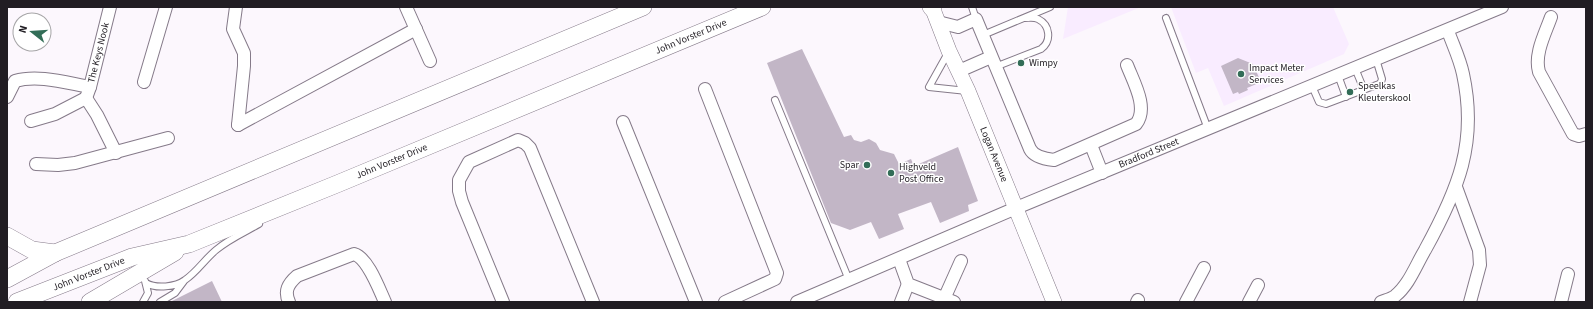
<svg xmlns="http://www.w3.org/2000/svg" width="1593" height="309" viewBox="0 0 1593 309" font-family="'Source Sans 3',sans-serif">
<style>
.built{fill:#f9ecff}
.building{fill:#c2b6c6}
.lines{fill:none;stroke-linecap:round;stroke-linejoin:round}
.service-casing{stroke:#857a89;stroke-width:8}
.minor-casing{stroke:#857a89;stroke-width:14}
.tertiary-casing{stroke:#857a89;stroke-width:16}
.secondary-casing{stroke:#857a89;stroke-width:18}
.service{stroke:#fff;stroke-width:6}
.minor{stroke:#fff;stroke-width:12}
.tertiary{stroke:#fff;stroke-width:15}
.secondary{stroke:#fff;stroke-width:17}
.poi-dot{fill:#326d57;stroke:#fff;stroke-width:1.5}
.labels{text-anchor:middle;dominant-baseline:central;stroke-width:3;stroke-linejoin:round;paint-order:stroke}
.street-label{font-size:10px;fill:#211d23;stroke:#fff}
.poi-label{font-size:10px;fill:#211d23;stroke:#fff;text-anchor:start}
</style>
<rect width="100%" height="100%" fill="#fcf7fd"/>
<!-- built -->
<path class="built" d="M1068,7h73l-78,32z
M1171,7h162l16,37 -5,10 -120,52 -16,-38 -12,5z"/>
<!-- building -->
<path class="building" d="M802,49l42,88 7,-2 3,5 7,2 8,-3 7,4 4,7 14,4 5,10 12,-5 3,7 44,-19 20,54 -10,4 1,6 -29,12 -9,-21 -33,12 6,15 -25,10 -8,-17 -21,8 -19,-7 -64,-160z
M1238,58l15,6 8,18 -14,6 1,2 -9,4 -1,-2 -5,2 -12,-28z
M212,281l10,21h-52z"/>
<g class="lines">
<defs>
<path id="service" d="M972,7l4,12
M1166,18l42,111
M983,35l67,-28
M948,53l-19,34 38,4
M995,67l46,-18c11,-8 9,-24 -3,-30 -4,-2 -9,-1 -13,-1
M1355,68l9,22
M1338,75l8,22
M1312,86l7,16 7,2 53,-20 2,-2 1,-3 -6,-20
M775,100l74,180
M146,283c10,6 30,4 39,-3 12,-8 20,-21 31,-30 13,-11 29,-18 43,-26
M143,302l5,-9 -3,-12
M160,302l15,-9 9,-12"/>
<g id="minor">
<path d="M236,7l-3,22 11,24v13l-6,59"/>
<path d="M406,7l24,54"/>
<path d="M1551,17c-6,17 -17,37 -12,55l34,62 6,2 7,-2"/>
<path d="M938,22l20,5 18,-8 54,130c4,8 15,10 24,11l82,-36c13,-16 -3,-43 -9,-59"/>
<path d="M959,71l32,-14"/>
<path d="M144,82l22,-75"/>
<path d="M705,89l72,184 -2,6 -50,23"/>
<path d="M7,97l8,-16c23,-7 52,2 75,6"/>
<path id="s1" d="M86,98l4,-11 20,-80"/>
<path d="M86,98l11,17 19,38"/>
<path d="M31,121l24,-7 31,-16"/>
<path d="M623,122l73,180"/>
<path d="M238,125l178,-96"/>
<path d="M1091,145l11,28"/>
<path d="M36,164l22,1 17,-2 93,-25"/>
<path d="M1456,187l23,63 1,15 -10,37"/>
<path d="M899,259l9,25 46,18"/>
<path d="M944,299l17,-38"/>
<path d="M289,302c-5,-11 -1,-18 8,-26l57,-22c14,4 25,35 31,48"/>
<path d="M503,302l-41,-100 -3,-11v-11l10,-18 49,-22 7,3 5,5 63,154"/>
<path id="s2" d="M797,302l219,-94 486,-201"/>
<path d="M901,302l7,-18"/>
<path d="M1137,302l1,-2"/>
<path d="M1186,302l18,-34"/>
<path d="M1249,302l9,-17"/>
<path d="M1381,302c5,-2 10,-3 14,-6 14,-11 21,-31 30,-46 33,-60 53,-107 38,-176 -3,-15 -10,-29 -15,-43"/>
<path d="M1561,302l7,-28"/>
</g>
<g id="tertiary">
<path id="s3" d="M932,7l17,44 19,40 86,211"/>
</g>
<g id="secondary">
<path d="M931,7l2,2"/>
<path d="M7,236l25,14 23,3"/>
<path d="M7,279l48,-26 588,-246"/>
<path id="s4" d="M17,302l115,-45 57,-13 148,-60 425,-177"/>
<path d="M90,302l85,-50"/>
</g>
</defs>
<!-- service casing -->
<use href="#service" class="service-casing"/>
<!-- minor casing -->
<use href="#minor" class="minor-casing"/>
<!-- tertiary casing -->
<use href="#tertiary" class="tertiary-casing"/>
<!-- secondary casing -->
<use href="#secondary" class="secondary-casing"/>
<!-- service -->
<use href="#service" class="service"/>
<!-- minor -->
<use href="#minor" class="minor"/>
<!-- tertiary -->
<use href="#tertiary" class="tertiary"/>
<!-- secondary -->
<use href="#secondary" class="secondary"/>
</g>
<!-- markers -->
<g class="poi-dot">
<circle cx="1021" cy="63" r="4"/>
<circle cx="1241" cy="74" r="4"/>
<circle cx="1350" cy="92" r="4"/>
<circle cx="867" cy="165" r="4"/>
<circle cx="891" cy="173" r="4"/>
</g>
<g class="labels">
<!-- street labels -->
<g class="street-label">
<text stroke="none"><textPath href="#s4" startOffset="725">John Vorster Drive</textPath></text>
<text stroke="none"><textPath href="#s1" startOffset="47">The Keys Nook</textPath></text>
<text stroke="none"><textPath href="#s3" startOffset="160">Logan Avenue</textPath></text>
<text stroke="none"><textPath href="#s2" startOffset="382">Bradford Street</textPath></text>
<text stroke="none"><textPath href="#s4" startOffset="401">John Vorster Drive</textPath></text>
<text stroke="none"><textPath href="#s4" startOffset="77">John Vorster Drive</textPath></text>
</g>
<!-- poi labels -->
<g class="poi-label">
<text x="1029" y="63">Wimpy</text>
<text x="1249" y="68">Impact Meter<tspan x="1249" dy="12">Services</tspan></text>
<text x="1358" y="86">Speelkas<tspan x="1358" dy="12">Kleuterskool</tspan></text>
<text x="859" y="165" text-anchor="end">Spar</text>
<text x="899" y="167">Highveld<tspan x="899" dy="12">Post Office</tspan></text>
</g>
</g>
<!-- border -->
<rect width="1593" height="309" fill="none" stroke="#211d23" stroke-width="16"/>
<!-- north arrow -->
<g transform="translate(32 32) rotate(287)"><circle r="19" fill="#ffffff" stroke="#a6a5a7"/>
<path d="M0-3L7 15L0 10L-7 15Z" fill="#326d57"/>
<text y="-6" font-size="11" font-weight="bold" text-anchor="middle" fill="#211d23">N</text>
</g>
</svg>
